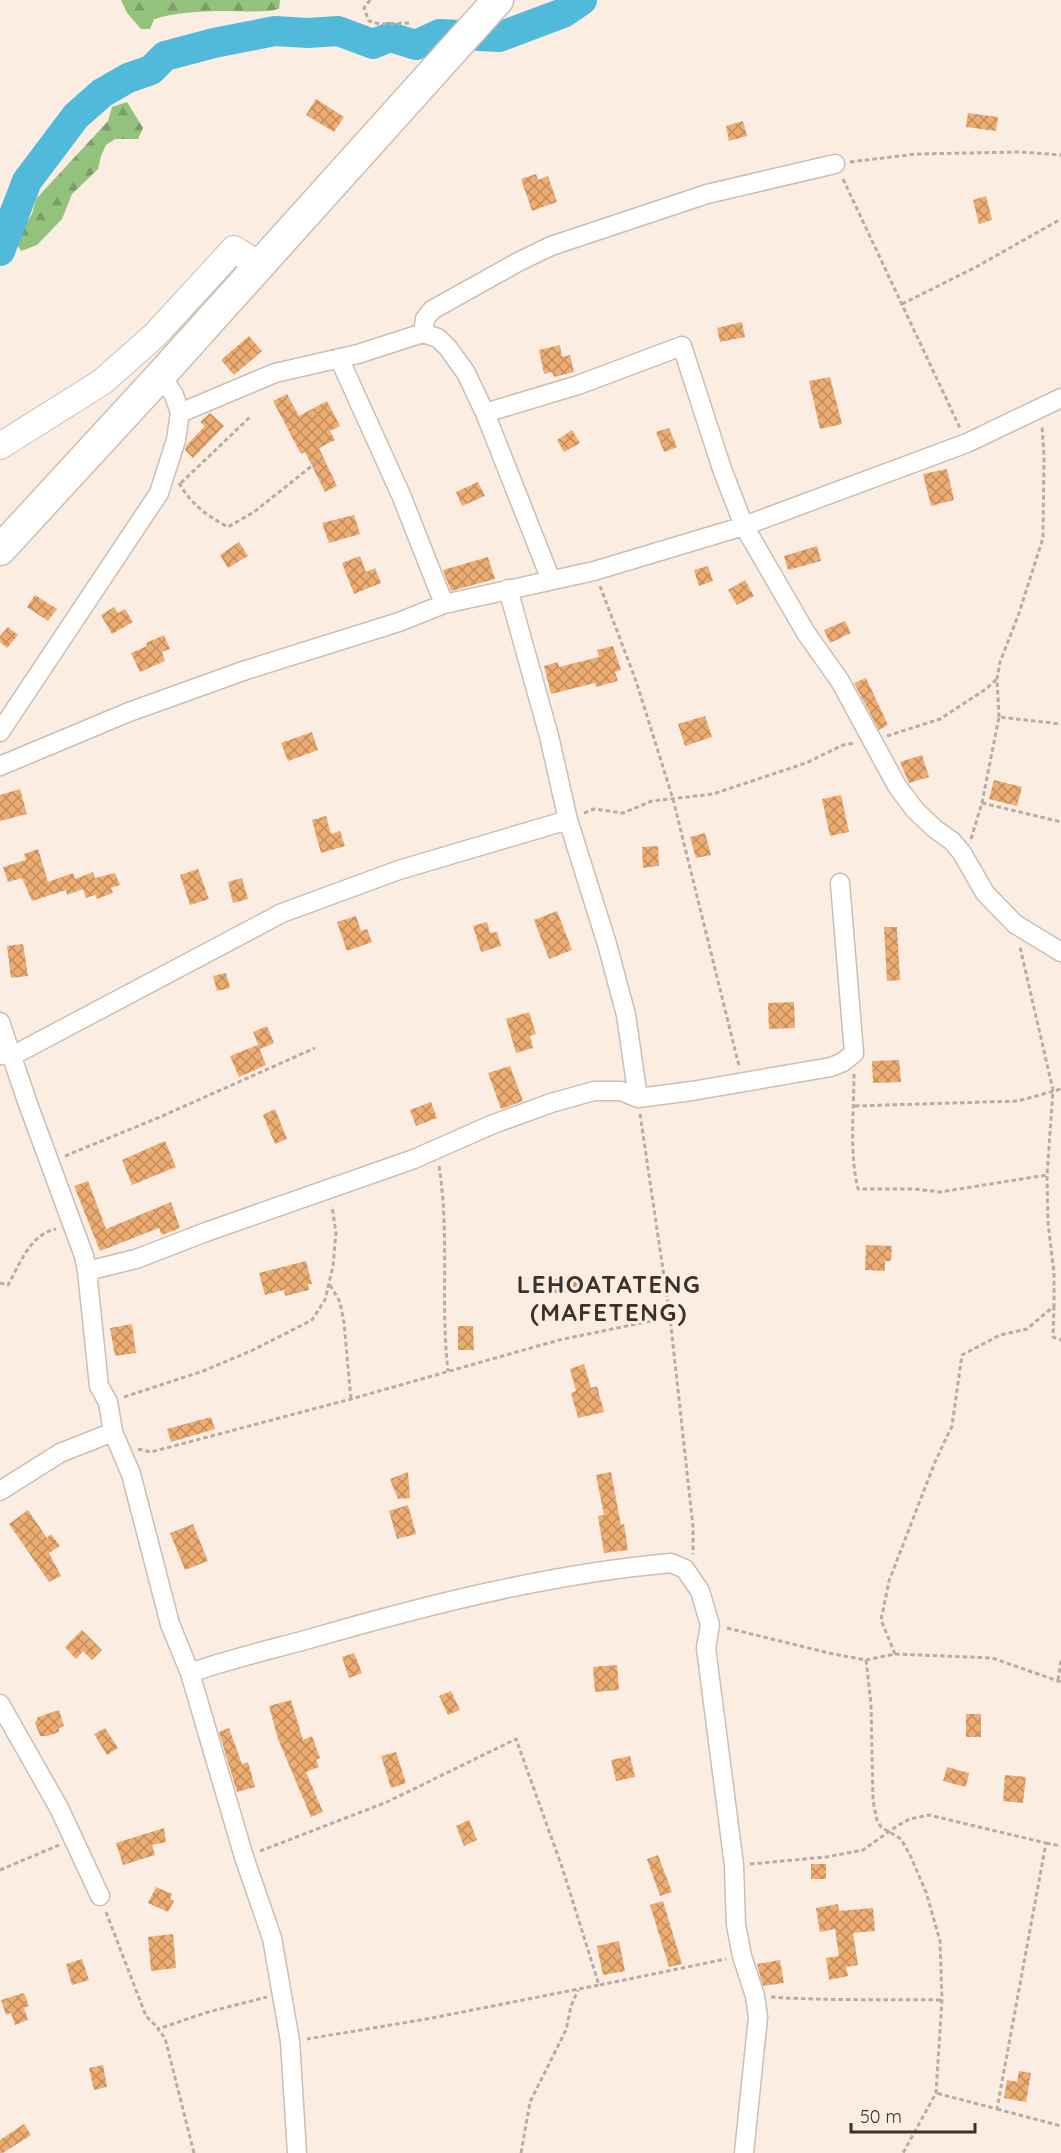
<svg xmlns="http://www.w3.org/2000/svg" width="1061" height="2153" viewBox="0 0 1061 2153" font-family="Quicksand,sans-serif">
<style>
.forest{fill:url(#forest-firs)}
.lines{fill:none;stroke-linecap:round;stroke-linejoin:round}
.river{stroke:#51badb;stroke-width:30}
.building{fill:url(#building-cross-hatch)}
.street-casing{stroke:#cbbeb3;stroke-width:21}
.secondary-casing{stroke:#cbbeb3;stroke-width:28}
.primary-casing{stroke:#cbbeb3;stroke-width:33}
.path{stroke:#b8ada4;stroke-width:3;stroke-dasharray:4.5 3;stroke-linecap:butt}
.street{stroke:#fff;stroke-width:18}
.secondary{stroke:#fff;stroke-width:26}
.primary{stroke:#fff;stroke-width:30}
.labels{text-anchor:middle;dominant-baseline:central;stroke-width:6;stroke-linejoin:round;paint-order:stroke}
.district-label{font-size:24px;font-weight:bold;letter-spacing:1.5px;fill:#38332e;stroke:#fbede2}
</style>
<defs>
<pattern id="forest-firs" width="22" height="20" patternUnits="userSpaceOnUse" patternTransform="scale(1.5)"><rect width="22" height="20" fill="#93c27d"/><path d="M5 1l3.5 6h-7zM16 11l3.5 6h-7z" fill="#799e67"/></pattern>
<pattern id="building-cross-hatch" width="8" height="8" patternUnits="userSpaceOnUse" patternTransform="scale(1.5)"><rect width="8" height="8" fill="#edac71"/><path d="M0 0l8 8M0 8l8-8" fill="none" stroke="#c18d5d"/></pattern>
</defs>
<rect width="100%" height="100%" fill="#fbede2"/>
<!-- forest -->
<path class="forest" d="M121,0h159l-1,9c-18,4 -33,2 -51,2 -25,0 -51,1 -74,8l-4,10h-9l-14,-16z
M127,102l16,26 -5,11h-23l-9,6 -5,11 -3,13 -26,25 -10,25 -25,26 -16,6 -6,-10 17,-27 4,-15 72,-78 4,-14z"/>
<g class="lines">
<!-- river -->
<path class="river" d="M0,251l27,-70 49,-65 26,-23 26,-15 23,-8 14,-14 49,-13 61,-12 33,2 30,-2 35,13 17,-7 26,8 24,-11 59,3 64,-24 19,-13"/>
</g>
<!-- building -->
<path class="building" d="M316,99l28,18 -10,15 -28,-17z
M968,113l30,4 -2,14 -30,-4z
M743,121l4,15 -18,5 -3,-15z
M536,174l2,6 10,-4 9,26 -25,9 -11,-32z
M986,196l6,24 -13,4 -6,-24z
M742,322l3,15 -25,5 -3,-14z
M249,336l13,15 -28,24 -13,-15z
M560,345l2,12 8,-2 4,17 -20,5 -2,-5 -8,2 -5,-24z
M830,377l12,47 -22,5 -11,-48z
M287,394l12,22 28,-15 13,25 -10,5 5,9 -16,8 18,38 -12,6 -20,-40 -4,2 -28,-53z
M210,413l14,13 -31,32 -8,-8 1,-4 19,-20 -5,-4z
M669,428l8,19 -13,5 -8,-20z
M572,430l8,13 -16,9 -7,-12z
M947,469l7,31 -23,6 -8,-32z
M478,482l7,14 -23,10 -6,-14z
M354,515l6,19 -31,9 -7,-20z
M239,542l9,14 -20,12 -8,-13z
M817,546l4,15 -33,9 -4,-14z
M360,556l6,16 9,-4 6,15 -27,11 -12,-31z
M488,557l7,22 -44,12 -8,-21z
M708,566l5,15 -14,5 -5,-16z
M745,580l9,16 -17,9 -9,-15z
M35,595l22,14 -9,12 -21,-14z
M114,607l4,6 7,-4 8,13 -21,12 -11,-19z
M845,621l6,12 -21,10 -6,-13z
M8,627l10,8 -11,13 -7,-6v-6z
M164,635l6,14 -8,3 3,9 -25,11 -9,-19 16,-7 -1,-3z
M613,646l8,24 -6,2 3,9 -22,6 -1,-4 -44,11 -7,-28 14,-4 1,5 40,-10 -2,-7z
M866,678l22,47 -9,5 -25,-47z
M705,716l7,21 -27,9 -7,-22z
M312,732l6,18 -30,11 -7,-18z
M922,755l7,22 -20,6 -9,-21z
M994,780l28,7 -5,19 -28,-7z
M20,789l7,25 -27,7v-26z
M841,795l8,37 -19,4 -8,-37z
M326,816l5,18 9,-3 5,15 -24,7 -9,-33z
M705,833l6,22 -15,3 -6,-21z
M658,846l1,20 -16,2 -1,-21z
M38,849l10,33 25,-9 2,6 18,-7 2,6 20,-5 5,12 -9,3 2,5 -16,6 -2,-4 -9,3 -3,-9 -16,6 -1,-5 -34,11 -10,-23 -14,4 -5,-15 23,-7 -2,-6z
M198,869l11,30 -19,6 -10,-30z
M242,878l6,21 -15,4 -5,-21z
M557,911l15,39 -23,9 -15,-39z
M356,916l5,15 6,-2 5,13 -25,9 -10,-29z
M487,922l3,11 7,-1 4,14 -20,6 -8,-26z
M884,927h13l3,53 -13,1z
M23,944l5,32 -17,2 -4,-32z
M226,973l4,15 -13,3 -4,-15z
M794,1002l1,26 -26,1 -1,-26z
M529,1012l7,22 -6,2 3,12 -17,5 -10,-34z
M267,1026l7,17 -14,6 -7,-17z
M258,1045l8,20 -27,12 -9,-21z
M899,1060l2,22 -28,1 -1,-22z
M510,1066l13,35 -22,8 -13,-36z
M431,1102l6,16 -21,8 -6,-16z
M275,1109l12,30 -12,5 -12,-29z
M165,1141l11,26 -44,18 -10,-25z
M88,1181l18,48 65,-27 9,26 -18,7 -3,-7 -59,23 -26,-65z
M866,1245l26,1 -1,15h-6v10l-20,-1z
M306,1261l6,23h-4l1,6 -24,6 -1,-6 -19,5 -6,-22z
M577,1278v14l-24,1v-14z
M132,1324l4,29 -21,3 -5,-28z
M458,1326h15l1,24h-16z
M584,1364l7,24 6,-2 7,26 -26,6 -7,-25 5,-2 -6,-22z
M211,1417l4,12 -44,13 -4,-13z
M408,1472l2,26 -12,1 -8,-20z
M611,1472l10,53 3,-1 4,26 -24,3 -6,-37 6,-1 -8,-40z
M408,1505l8,29 -19,5 -8,-28z
M28,1510l19,28 4,-4 9,12 -11,7 12,23 -12,6 -40,-58z
M193,1524l15,37 -23,9 -15,-37z
M82,1630l20,20 -10,10 -9,-9 -7,8 -11,-12z
M354,1653l8,20 -13,5 -7,-21z
M617,1665l2,25 -24,2 -2,-25z
M451,1691l9,19 -12,5 -9,-19z
M291,1700l12,40 9,-4 8,22 -4,2 3,7 -13,5 17,40 -12,5 -33,-78 -9,-33z
M59,1710l5,16 -5,2v4l-11,4h-8l-5,-13 3,-6z
M966,1714h15v23h-15z
M105,1728l13,20 -11,7 -13,-21z
M229,1728l13,36 6,-2 7,25 -18,5 -18,-60z
M396,1752l10,31 -15,5 -10,-32z
M630,1756l5,21 -19,4 -5,-21z
M947,1767l22,6 -3,14 -23,-6z
M1005,1775l21,2 -3,26 -20,-2z
M469,1820l8,20 -13,6 -8,-20z
M164,1828l2,14 -14,3 3,10 -32,10 -7,-22z
M658,1855l14,37 -12,4 -13,-37z
M811,1864h15v15h-15z
M156,1887l16,7 -2,5 4,2 -6,11 -20,-9z
M663,1901l19,63 -13,3 -19,-62z
M838,1904l1,7 34,-3 2,23 -22,2 5,32 -12,2 2,9 -19,4 -3,-22 13,-2 -4,-27 -15,3 -4,-24z
M173,1934l3,34 -25,3 -3,-34z
M619,1941l6,30 -22,4 -6,-29z
M82,1959l7,21 -17,5 -6,-21z
M780,1960l4,23 -21,3 -6,-22z
M24,1993l5,13 -5,2 4,12 -13,5 -4,-12 -5,2 -5,-15z
M103,2065l4,22 -13,3 -5,-22z
M1019,2071l12,2 -5,29 -22,-4 3,-18 10,2z
M24,2124l7,11 -28,18h-3v-13z"/>
<g class="lines">
<defs>
<path id="street" d="M423,333l2,-14 7,-9 86,-48 33,-16 156,-52 128,-30
M339,358l62,137 43,109
M180,413l95,-40 83,-19 65,-21 15,5 10,10 18,25 19,40 66,167
M485,413l93,-28 104,-39 40,123 22,57 62,107 34,48 57,105 18,24 20,19 17,12 10,12 23,40 30,31 46,28
M508,589l41,147 19,84 39,124 19,71 12,83
M0,732l159,-239 17,-53 4,-27 -6,-18 -13,-20
M0,766l129,-54 117,-42 153,-48 45,-18 150,-33 150,-45 223,-83 94,-45
M0,1022l28,82 56,152 3,15 12,115 9,16 5,30 18,42 39,150 20,49c39,-14 79,-23 119,-34 118,-34 239,-65 362,-76l14,6 15,22 10,34 -4,23 28,217 2,60 6,31 13,40 3,21 -14,136
M0,1055l12,1 270,-143 117,-43 169,-50
M87,1271l49,-12 70,-27 208,-73 77,-34 60,-22 43,-12h27l17,7 54,-7 139,-24 12,-5 11,-9 -14,-170
M0,1491l60,-38 53,-21
M190,1673l54,184 28,81 18,103 7,112
M0,1704l59,104 41,88"/>
<path id="secondary" d="M0,446l102,-64 53,-47 79,-86 25,16"/>
<path id="primary" d="M0,550l161,-175 337,-375"/>
</defs>
<!-- street casing -->
<use href="#street" class="street-casing"/>
<!-- secondary casing -->
<use href="#secondary" class="secondary-casing"/>
<!-- primary casing -->
<use href="#primary" class="primary-casing"/>
<!-- path -->
<path class="path" d="M370,0l-6,8 5,13 11,3 31,-1
M850,162l66,-8 104,-2 41,3
M843,179l117,249
M902,304l74,-37 85,-48
M179,483c12,21 28,33 49,44l26,-15 64,-51
M181,483l69,-66
M600,586l36,95 37,118 66,267
M999,717l-2,-38 3,-17 18,-46 25,-78 1,-82 -2,-30
M887,736l53,-17 46,-30 11,-10
M982,803l79,19
M584,813l10,-4 29,4 29,-12 61,-7 93,-31 37,-18 12,-2
M971,839l11,-36 17,-86 62,7
M854,1074c0,37 -5,78 4,115h57l25,3 107,-17
M855,1106l163,-5 43,-12
M640,1114l30,203 23,210v27
M65,1156l95,-39 155,-69
M439,1166c11,70 1,136 9,205
M0,1283l8,2c12,-21 22,-51 48,-56
M330,1285l10,17 4,21 7,76
M1054,1306l-1,31 8,3
M124,1397l79,-26 48,-20 61,-31 13,-20 8,-34 3,-33 -4,-27
M138,1449l13,3 200,-53 208,-59 111,-23
M727,1628l106,26 33,6 29,-6 97,4 69,24
M895,1654l-14,-34 8,-39 46,-119 17,-36 10,-71 38,-20 27,-6 27,-23v-33l-6,-50 -1,-48 6,-85 -33,-143
M866,1660l5,44 2,97 4,19 4,7 20,12 9,16 16,37 14,49 2,59 -6,93 -33,60
M1058,1680l3,-20
M1046,1843l15,3
M260,1851l127,-49 129,-63 46,128 37,118 -167,33 -125,21
M750,1864l76,-7 37,-7 34,-24 13,-7 19,-4 117,28 -49,266 -61,-16
M0,1870l59,-25
M106,1912l40,104 12,12
M600,1985l126,-26
M771,1997c57,4 114,2 171,3
M997,2109l64,17
M194,2153l-29,-115 -7,-9 50,-17 59,-15
M521,2153l9,-51 36,-72 5,-24 7,-16"/>
<!-- street -->
<use href="#street" class="street"/>
<!-- secondary -->
<use href="#secondary" class="secondary"/>
<!-- primary -->
<use href="#primary" class="primary"/>
</g>
<g class="labels">
<!-- district labels -->
<g class="district-label">
<text x="609" y="1284">LEHOATATENG<tspan x="609" dy="28">(MAFETENG)</tspan></text>
</g>
</g>
<!-- scale -->
<path d="M851 2123v9h124v-9" fill="none" stroke="#38332e" stroke-width="3"/>
<text x="860" y="2123" font-size="18" fill="#38332e" stroke="#fbede2" stroke-width="4.5" paint-order="stroke">50 m</text>
</svg>
